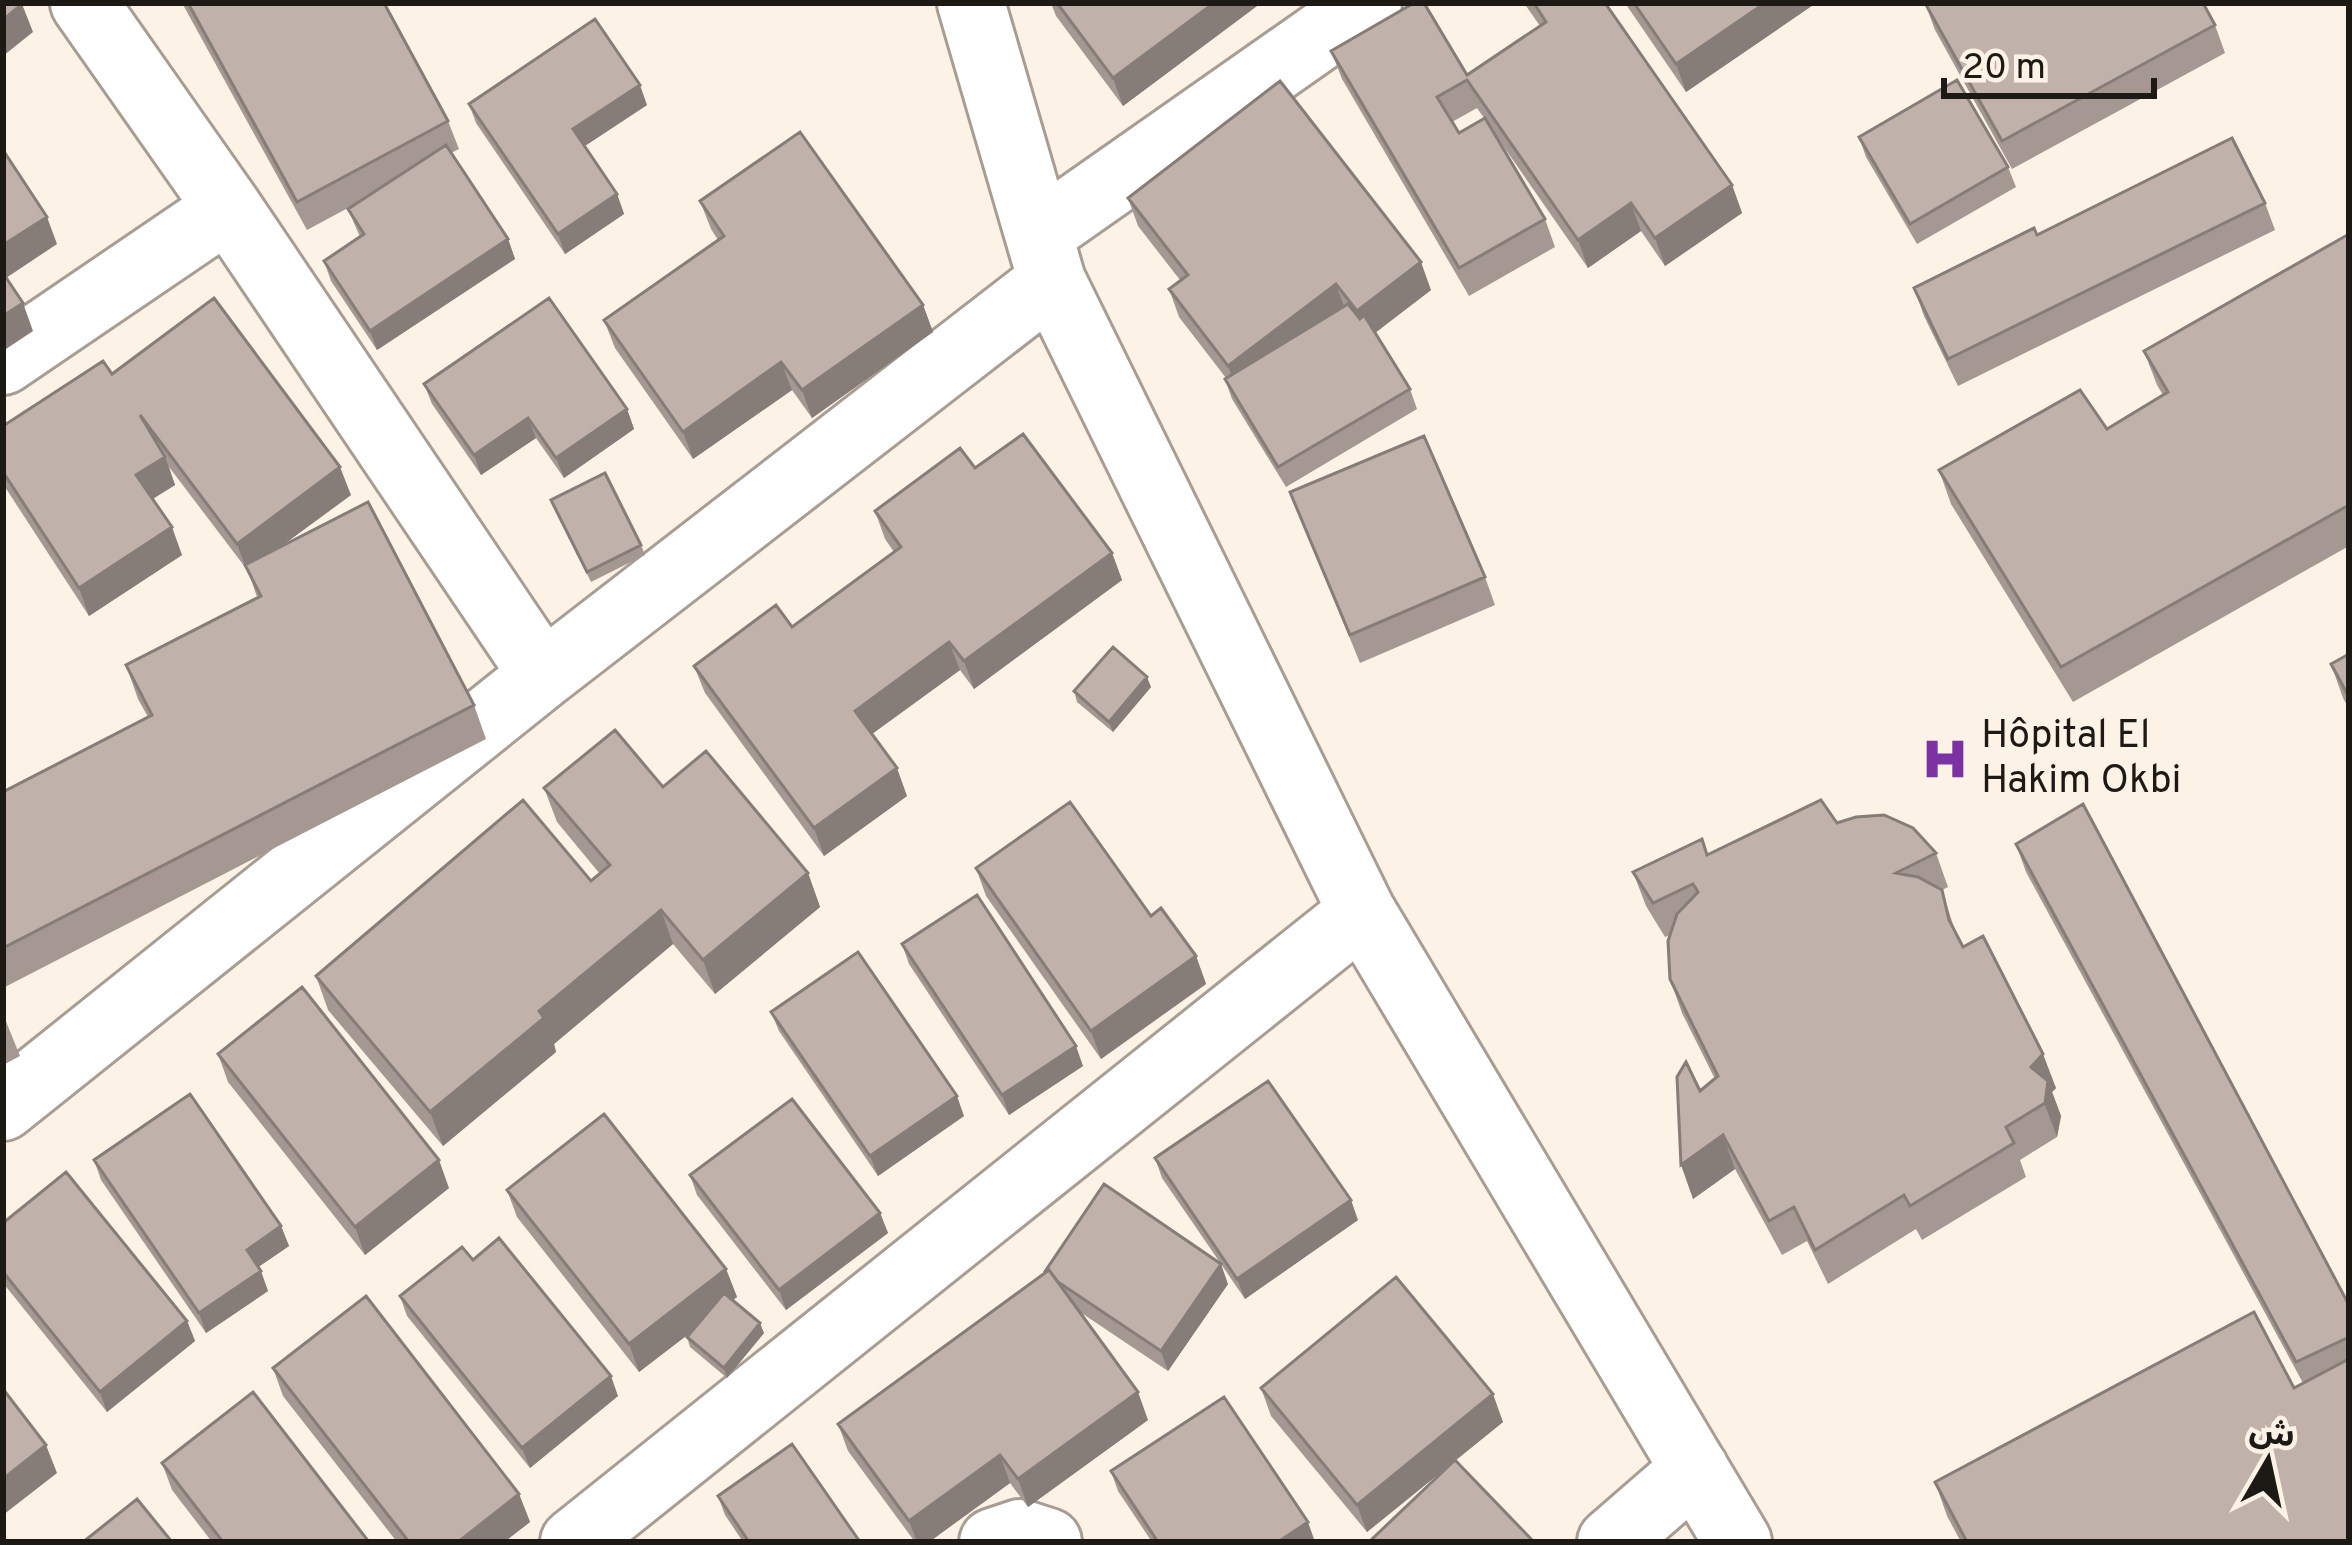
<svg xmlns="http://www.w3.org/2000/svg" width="2352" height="1545" viewBox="0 0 2352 1545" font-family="Overpass,'Noto Sans Arabic',sans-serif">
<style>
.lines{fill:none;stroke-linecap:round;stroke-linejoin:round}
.minor-casing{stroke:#a79d92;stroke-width:72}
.minor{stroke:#fff;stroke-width:66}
.wall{fill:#a59893;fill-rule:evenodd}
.shaded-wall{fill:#867c78}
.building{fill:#c0b1ab;stroke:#867c78;stroke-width:3}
.labels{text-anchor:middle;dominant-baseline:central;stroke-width:9;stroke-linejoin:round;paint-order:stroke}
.poi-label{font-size:39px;fill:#1d1a15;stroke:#fdf2e6;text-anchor:start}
</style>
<rect width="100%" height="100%" fill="#fdf2e6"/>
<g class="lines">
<defs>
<path id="minor" d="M84,3l144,205 315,467
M971,3l81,278 310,631 376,630
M1040,233l328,-230
M3,361l225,-153
M3,1107l540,-432 509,-394
M574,1542l788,-630
M993,1542l27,-9 28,9
M1611,1542l84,-73"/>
</defs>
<!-- minor casing -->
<use href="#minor" class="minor-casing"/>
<!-- minor -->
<use href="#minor" class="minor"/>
</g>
<!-- wall -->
<path class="wall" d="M182,3h202l64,118 11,28 -8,4 57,86 7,20 -138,91 -46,-69 -7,-20 36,-24 -12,-28 13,-8 -54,29z
M1051,3h210l-138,103 -67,-90z
M1524,3h81l127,182 10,28 -77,53 -24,-35 -53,37 -98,-141 55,92 10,28 -86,49 -127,-217 -11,-28 136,24 73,-49zM1477,108l7,10 -25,15 -7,-11z
M1625,3h191l-130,89z
M1925,3l290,22 10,28 -213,116 -77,-139z
M469,104l178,1 -62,41 32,48 7,20 -59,40 -89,-131z
M1859,137l149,30 8,20 -99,57 -51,-87z
M1128,198l303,92 -56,43 35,56 7,20 -131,78 -54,-88 -7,-20 1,-1 -47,-61 -10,-28 11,-9 -42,-54z
M700,201l223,104 10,27 -121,86 -20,-28 -99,69 -78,-111 -11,-28 114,-80 -7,-11z
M2265,203l10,27 -317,156 -34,-70 -10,-28 123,-53z
M2349,234v312l-276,156 -122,-198 -12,-34 168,-41 56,-34 -6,-10 -13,-34z
M112,374l239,121 -72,53 195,157 12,34 -483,249v-196l145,-75 -10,-18 -12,-34 131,-68 -9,-26 -79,-104 6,18 -22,14 29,56 -93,61 -86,-132v-58z
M424,384l203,25 7,20 -70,49 -28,-40 -55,37 -49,-71z
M975,468l137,85 10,27 -148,109 -14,-19 -88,64 35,62 -83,60 -119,-163 -11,-27 98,-39 102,-75 -9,-13 -10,-28z
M1290,492l195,85 10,28 -135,58z
M551,500l90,45 4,10 -54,27z
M2349,654v55l-6,-11 -12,-34z
M1151,687l-38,45 -36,-30 -3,-11z
M663,787l145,86 12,34 -105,87 -42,-50 -119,100 2,8 -113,94 -115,-136 -12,-34 275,-95 9,-7 -43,-52 -13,-34z
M1837,823l99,30 12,34 -6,3 14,44 100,154 -4,4 9,24 -4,21 -37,23 6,17 -104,63 -6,-11 -88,55 -21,-43 -25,14 -47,-86 -42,30 7,-108 15,-12 -33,-66 -12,-34v-44l-5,2 -19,-31 -13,-34z
M2016,844l333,461v237h-388l-14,-26 -12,-34 359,-94 9,-5 -277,-511z
M976,868l175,48 45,40 10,28 -105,75 -115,-163z
M902,944l181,122 -74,49 -100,-151z
M771,1012l193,104 -86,60 -99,-145z
M3,1014l17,42 -17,9z
M218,1054l231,134 -84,67 -137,-173z
M1155,1158l203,62 -113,79 -83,-121z
M94,1160l187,66 8,20 -31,21 10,24 -62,42 -105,-153z
M690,1175l190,38 8,20 -102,77 -89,-115z
M507,1190l219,79 11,28 -4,3 31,33 -37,45 -37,-31 -3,-10 4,-5 -52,40 -122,-155z
M3,1223l184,98 8,20 -88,71 -104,-129z
M473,1260l145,136 -88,72 -123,-152 -7,-20z
M1044,1273l184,11 -60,87 -88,-59 68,108 -120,87 -18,-24 -81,59h-14l-67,-91 -10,-27z
M273,1368l246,126 11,28 -26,20h-107l-114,-146z
M1261,1388l242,34 -136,110 -96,-116z
M162,1463l207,79h-157l-40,-52z
M1111,1471l204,71h-163l-34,-51z
M718,1496l142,46h-117l-18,-27z"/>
<!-- shaded-wall -->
<path class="shaded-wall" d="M1214,3h47l-138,103 -10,-28z
M1765,3h51l-130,89 -10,-28z
M22,4l11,28 -30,24v-36z
M640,85l7,20 -67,44 -7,-20z
M1732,185l10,28 -77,53 -10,-28z
M617,194l7,20 -59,40 -7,-20z
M1631,203l10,28 -53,37 -10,-28z
M47,217l10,27 -54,36v-35z
M508,239l7,20 -138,91 -7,-19z
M1421,262l10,28 -64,49 -10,-28z
M1336,284l10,28 -108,82 -10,-28z
M23,303l10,28 -30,20v-35z
M923,305l10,27 -121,86 -10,-28z
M781,362l11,28 -99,69 -10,-27z
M627,409l7,20 -70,49 -8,-20z
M528,418l8,20 -55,37 -7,-20z
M165,457l10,28 -28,17 -11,-27z
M340,467l11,28 -104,76 -10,-27z
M172,527l10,28 -93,61 -10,-28z
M1112,553l10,27 -148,109 -10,-28z
M949,642l11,28 -95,69 -10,-28z
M1147,677l4,10 -38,45 -4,-10z
M897,768l10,28 -83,60 -10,-28z
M808,873l12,34 -105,87 -12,-34z
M661,910l12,34 -119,100 2,8 -113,94 -13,-34 109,-101z
M1196,956l10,28 -105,75 -10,-28z
M1076,1046l7,20 -74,49 -7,-20z
M2043,1054l13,34 -4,4 9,24 -4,21 -26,-70z
M957,1096l7,20 -86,60 -8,-20z
M1723,1135l12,34 -42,30 -12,-34z
M439,1160l10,28 -84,67 -10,-28z
M1351,1200l7,20 -113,79 -8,-20z
M880,1213l8,20 -102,77 -7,-20z
M281,1226l8,20 -35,24 -7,-20z
M1221,1264l7,20 -60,87 -7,-20z
M726,1269l11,28 -98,75 -10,-28z
M261,1271l7,20 -62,42 -7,-20z
M187,1321l8,20 -88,71 -7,-20z
M760,1323l4,10 -37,45 -3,-10z
M611,1376l7,20 -88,72 -8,-20z
M1138,1392l10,28 -120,87 -10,-28z
M1493,1394l10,28 -136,110 -10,-27z
M46,1445l11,28 -54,42v-36z
M1000,1455l10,28 -81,59h-12l-8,-21z
M519,1494l11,28 -26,20h-46z
M1308,1522l7,20h-37z"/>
<!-- building -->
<path class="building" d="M3,3h19v1l-19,16z
M188,3h196l64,118 -151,81z
M1057,3h157l-101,75z
M1414,3h10l43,72 79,-53 -12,-19h71l127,182 -77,53 -24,-35 -53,37 -111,-160 -30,17 22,36 26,-15 60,101 -86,49 -128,-217z
M1634,3h131l-89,61z
M1925,3h278l12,22 -213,116z
M595,19l45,66 -67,44 44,65 -59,40 -89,-130z
M1957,80l51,87 -98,57 -51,-87z
M1280,81l141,181 -64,49 -21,-27 -108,82 -59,-77 19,-14 -60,-77z
M800,132l123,173 -121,85 -21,-28 -98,70 -79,-112 120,-84 -24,-35z
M2232,138l33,65 -317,156 -34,-71 120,-60 3,7z
M446,145l62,94 -138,92 -46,-70 40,-27 -16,-25z
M3,150l44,67 -44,28z
M2349,234v271l-288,162 -122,-197 141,-80 27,39 61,-37 -24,-41z
M3,273l20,30 -20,13z
M214,298l126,169 -103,77 -97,-129 25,42 -29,18 36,52 -93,61 -76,-116v-46l100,-65 9,13z
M549,298l78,111 -71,49 -28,-40 -54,37 -50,-71z
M1348,304l12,15 4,-4 46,74 -132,78 -53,-88z
M1023,434l89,119 -148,108 -15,-19 -94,69 42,57 -83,60 -120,-162 82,-61 16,22 109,-80 -26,-36 85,-63 15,20z
M1424,436l61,141 -135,58 -60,-143z
M605,473l36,72 -54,27 -36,-72z
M368,502l106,203 -471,243v-156l149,-77 -26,-50 135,-69 -16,-31z
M1113,647l34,30 -38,45 -35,-31z
M2349,654v43l-18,-33z
M615,730l48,57 43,-36 102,122 -105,87 -42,-50 -122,101 5,7 -114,94 -114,-136 207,-176 68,81 19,-16 -66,-77z
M1821,800l16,23 19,-6 28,-2 29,13 23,25 -40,20 22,4 24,13 7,30 14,27 20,-11 60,118 -12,13 17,14 -3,22 -39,24 8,16 -104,63 -6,-11 -89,55 -21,-43 -25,14 -46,-86 -42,30 -4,-88 9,-15 14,29 18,-15 -48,-97 -2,-38 9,-27 21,-22 -5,-8 -40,19 -20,-31 69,-33 5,16z
M1070,802l81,114 10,-8 35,48 -105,75 -115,-163z
M2083,804l266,501v32l-53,25 -280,-518z
M977,895l99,151 -74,49 -100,-151z
M858,952l99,144 -87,60 -99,-144z
M302,987l137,173 -84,67 -137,-173z
M1268,1081l83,119 -114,79 -82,-121z
M190,1094l91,132 -34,24 14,21 -62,42 -105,-153z
M792,1099l88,114 -101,77 -89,-115z
M604,1114l122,155 -97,75 -122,-154z
M66,1172l121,149 -87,71 -97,-120v-49z
M1104,1184l117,80 -60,87 -103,-69 -9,-12 -5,3z
M499,1238l112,138 -89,72 -122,-152 62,-49 11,13z
M1049,1270l89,122 -120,87 -18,-24 -91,66 -71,-97z
M1396,1277l97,117 -136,111 -96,-117z
M724,1293l36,30 -36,45 -37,-31z
M366,1296l153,198 -61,48h-49l-136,-174z
M2254,1312l40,76 55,-29v183h-382l-32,-60z
M3,1389l43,56 -43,34z
M253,1392l116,150h-146l-61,-79z
M1224,1397l84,125 -30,20h-120l-47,-71z
M792,1444l68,98h-111l-31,-46z
M1455,1460l79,82h-161l-2,-2z
M137,1499l35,43h-89z"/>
<!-- icons -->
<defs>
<symbol id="hospital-bare" viewBox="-9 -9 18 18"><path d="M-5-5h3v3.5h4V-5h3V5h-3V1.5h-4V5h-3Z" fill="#7d32a4" stroke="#fdf2e6" stroke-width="2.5" paint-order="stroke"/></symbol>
</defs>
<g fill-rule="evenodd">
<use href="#hospital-bare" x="1912" y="726" width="66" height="66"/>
</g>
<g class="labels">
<!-- poi labels -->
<g class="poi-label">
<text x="1981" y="737">Hôpital El<tspan x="1981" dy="45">Hakim Okbi</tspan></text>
</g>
</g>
<!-- border -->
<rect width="2352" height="1545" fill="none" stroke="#1d1a15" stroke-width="12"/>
<!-- north arrow -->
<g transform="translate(2268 1461) rotate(9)" stroke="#fdf2e6" stroke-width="9" paint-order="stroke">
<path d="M0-9L21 45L0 30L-21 45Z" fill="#1d1a15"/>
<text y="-18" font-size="33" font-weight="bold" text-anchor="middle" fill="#1d1a15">ش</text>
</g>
<!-- scale -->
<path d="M1944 78v18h210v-18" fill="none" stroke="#1d1a15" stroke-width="6"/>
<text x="1962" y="78" font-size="36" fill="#1d1a15" stroke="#fdf2e6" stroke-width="9" paint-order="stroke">20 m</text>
</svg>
